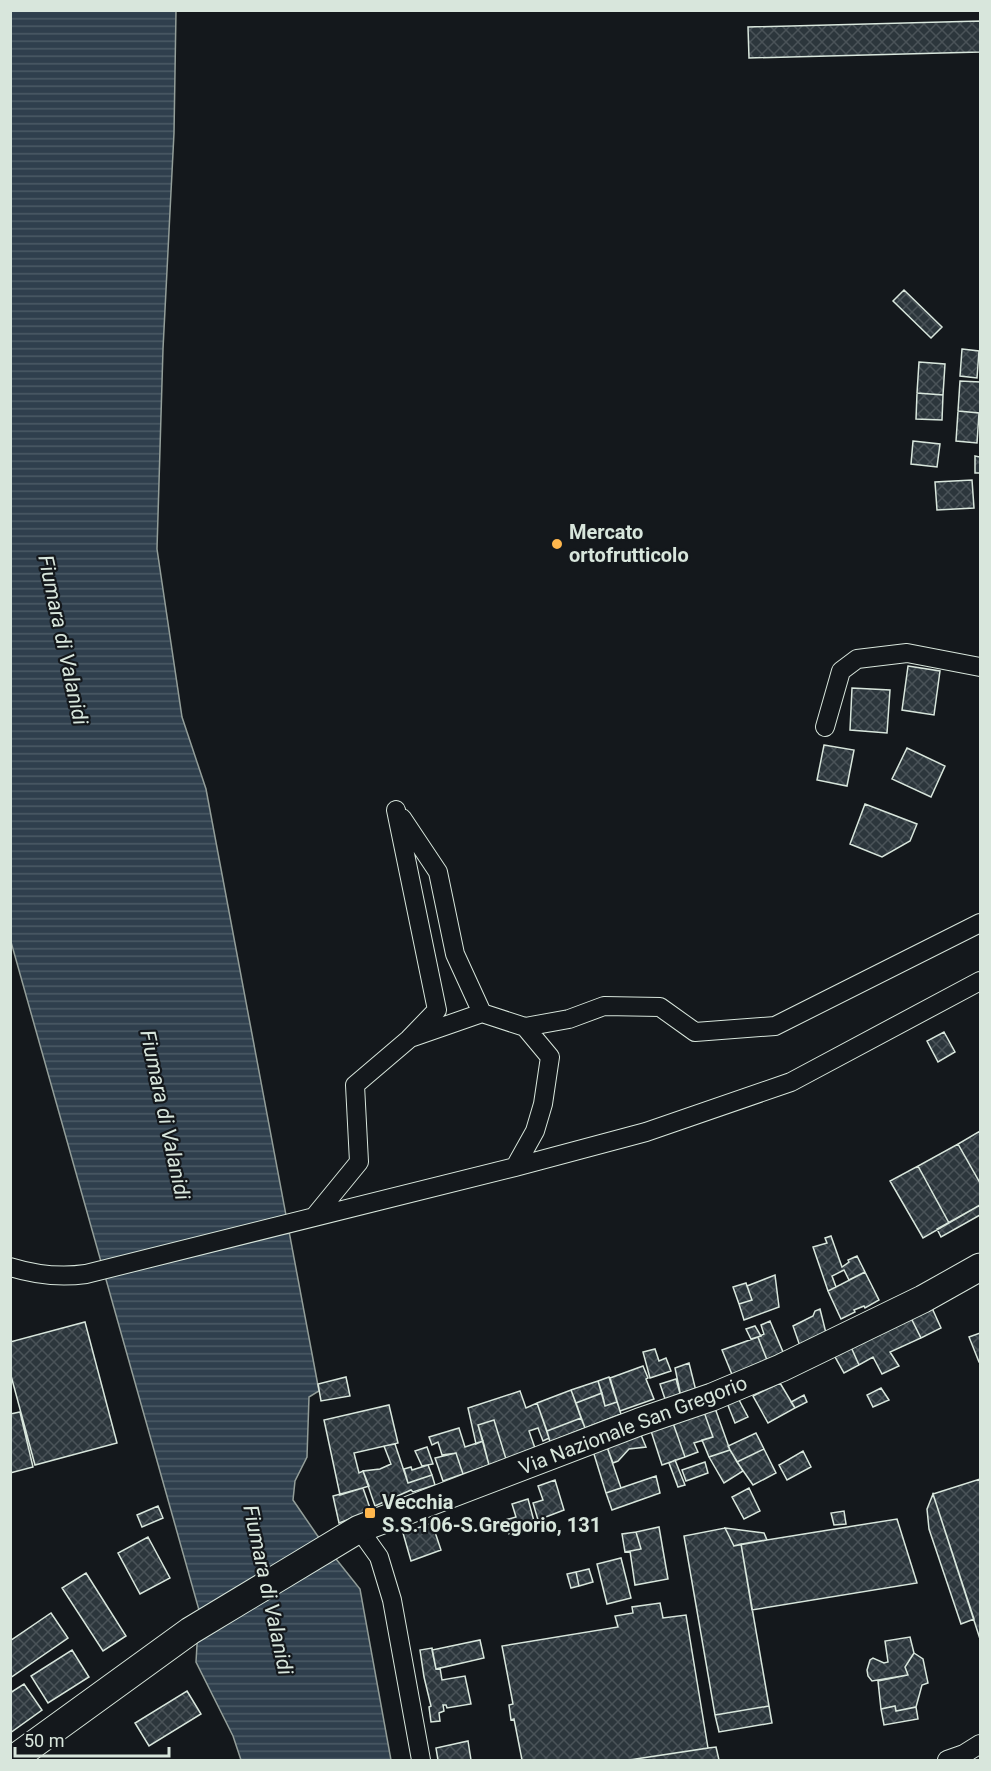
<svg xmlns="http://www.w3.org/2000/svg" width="991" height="1771" viewBox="0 0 991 1771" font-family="Roboto,sans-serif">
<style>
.water{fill:url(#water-rules);stroke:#939e99;stroke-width:1.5}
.building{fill:url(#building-cross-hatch);stroke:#d8e6dc;stroke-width:1.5}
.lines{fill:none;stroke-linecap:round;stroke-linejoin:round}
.street-casing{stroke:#d8e6dc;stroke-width:20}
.secondary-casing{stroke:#d8e6dc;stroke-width:29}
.street{stroke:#14181c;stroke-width:18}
.secondary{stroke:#14181c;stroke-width:27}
.poi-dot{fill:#ffb74d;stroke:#14181c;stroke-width:2}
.labels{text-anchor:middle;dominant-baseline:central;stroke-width:4.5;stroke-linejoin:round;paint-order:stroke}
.poi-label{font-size:20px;font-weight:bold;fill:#d8e6dc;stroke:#14181c;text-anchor:start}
.street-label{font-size:20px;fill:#d8e6dc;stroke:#14181c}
.water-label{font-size:21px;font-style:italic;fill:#d8e6dc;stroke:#14181c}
</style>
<defs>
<pattern id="water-rules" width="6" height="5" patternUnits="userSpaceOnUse" patternTransform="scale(1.5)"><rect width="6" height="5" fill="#2f3f4d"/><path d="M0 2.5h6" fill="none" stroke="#4c5b66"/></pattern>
<pattern id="building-cross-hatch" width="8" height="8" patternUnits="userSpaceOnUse" patternTransform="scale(1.5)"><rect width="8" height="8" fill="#2c363c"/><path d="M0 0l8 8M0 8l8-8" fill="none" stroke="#4a5358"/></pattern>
</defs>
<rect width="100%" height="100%" fill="#14181c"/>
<!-- water -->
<path class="water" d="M10,11h166l-2,122 -11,216 -6,200 25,168 24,72 113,602 -10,6 -2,60 -12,24 -2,19 24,35 43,54 31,171h-150l-8,-24 -37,-74 3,-52 -188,-668z"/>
<!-- building -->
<path class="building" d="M980,21v31l-231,6 -1,-31z
M904,290l38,37 -11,11 -38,-37z
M962,349l17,2 -2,27 -17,-2z
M919,362l26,2 -2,31 -26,-2z
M960,381l20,1v31l-22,-2z
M917,393l26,2 -1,25 -26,-1z
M958,411l21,2 -2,30 -21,-2z
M913,441l27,3 -3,23 -26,-3z
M975,456l5,1v16h-5z
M972,480l2,28 -37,2 -2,-28z
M908,666l32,5 -6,44 -32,-5z
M852,688l38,2 -3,43 -37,-3z
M824,745l30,5 -7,36 -30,-6z
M907,748l38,18 -14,31 -39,-18z
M865,804l52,20 -7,17 -28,16 -32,-13z
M944,1032l11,20 -17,10 -11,-21z
M980,1131v52l-22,-39z
M958,1144l22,39v22l-31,18 -31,-57z
M918,1166l31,57 -26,15 -33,-57z
M980,1205v10l-39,22 -4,-8z
M831,1236l11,31 7,-5 -1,-2 9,-4 8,16 -16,8 -5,-10 -12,6 4,11 -8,4 -15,-44 14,-4 -2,-5z
M865,1272l14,28 -14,8 -1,-2 -10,4 1,2 -14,7 -13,-28z
M775,1275l4,32 -35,13 -5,-16 13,-4 -5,-14z
M746,1283l6,17 -13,4 -6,-17z
M932,1308l9,20 -20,10 -10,-20z
M820,1309l7,28 -26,12 -8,-23 20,-10 2,-5z
M911,1318l10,20 -31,14 9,14 -17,8 -9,-17 -14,8 -8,-18z
M770,1321l13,31 -16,8 -9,-23 6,-3 -3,-9z
M85,1322l32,121 -82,22 -25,-93v-30z
M755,1326l6,10 -10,3 -5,-10z
M980,1333v29h-1l-10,-25z
M758,1337l9,23 -34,17 -11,-27z
M851,1347l8,18 -15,8 -10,-18z
M655,1349l4,12 7,-3 5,13 -21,7 -7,-26z
M689,1363l7,28 -15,6 -6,-29z
M643,1366l5,12 -2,1 8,20 -34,12 -10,-33z
M346,1377l4,19 -29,5 -3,-17z
M609,1377l8,25 -12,4 -7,-25z
M676,1379l5,18 -15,5 -6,-18z
M598,1381l4,12 -26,10 -5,-13z
M780,1383l15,25 -27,15 -15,-27z
M881,1388l8,12 -16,7 -6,-12z
M571,1390l10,28 -34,13 -10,-28z
M520,1391l6,17 11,-5 12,35 -6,3 -5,-13 -9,3 6,17 -29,11 -12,-39 -16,5 5,16 -7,3 -8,-36z
M602,1393l3,13 12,-4 4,12 -36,14 -9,-25z
M804,1395l3,7 -12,6 -4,-6z
M738,1398l10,19 -13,6 -8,-20z
M389,1405l9,38 -44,10 5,20 4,-2 6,15 -29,9 -16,-75z
M715,1408l15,42 -21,7 -7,-17 11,-3 -9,-25z
M20,1412l13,55 -23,6v-59z
M704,1412l9,25 -19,6 4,9 -13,5 -12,-34z
M581,1418l4,10 -35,14 -3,-11z
M494,1420l12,39 -17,6 -11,-40z
M673,1423l12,34 -23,8 -11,-34z
M459,1428l6,19 18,-6 6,24 -26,9 -7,-21 -14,2 -4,-13 -6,3 -3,-8z
M756,1433l8,16 -27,13 -9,-16z
M641,1435l5,12 -17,2 -11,12 -5,2 -6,-16z
M395,1444l13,39 24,-8 3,10 -22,7 -2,-2 -36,16 -12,-35 17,-2 11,-5 -7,-18z
M427,1447l6,17 -11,2 -7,-15z
M607,1447l14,41 -15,5 -13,-42z
M764,1449l12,24 -23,12 -16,-23z
M730,1450l13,21 -19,12 -15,-26z
M803,1451l8,16 -24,13 -8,-15z
M456,1453l7,21 -20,7 -8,-23z
M675,1460l10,25 -7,2 -9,-24z
M705,1462l3,11 -22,8 -4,-11z
M428,1465l4,10 -24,8 -4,-14 7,-2 1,3z
M656,1476l4,17 -48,17 -6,-17z
M980,1479v160l-47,-145z
M555,1480l9,30 -26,10 -5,-17 10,-3 -5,-14z
M363,1488l8,23 -32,12 -6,-27z
M749,1488l11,23 -16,8 -12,-22z
M933,1494l41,125 -13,5 -32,-95 -2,-20z
M528,1499l6,22 -15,8v3l-10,2 -4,-14 11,-3 -4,-13z
M158,1506l5,12 -21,9 -5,-12z
M844,1511l2,13 -12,1 -3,-12z
M897,1519l20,64 -165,27 -11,-66z
M432,1523l9,27 -30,11 -8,-28z
M659,1527l9,52 -33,6 -5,-34 11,-2 -5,-17z
M725,1528l39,5 3,7 -33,6z
M725,1528l9,18 7,-2 28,162 -54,9 -31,-179z
M636,1532l5,17 -16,3 -3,-18z
M148,1537l22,41 -30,16 -22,-41z
M621,1558l10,40 -24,6 -10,-40z
M589,1569l4,13 -14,4 -3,-14z
M576,1572l3,14 -8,2 -4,-14z
M86,1573l40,63 -23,15 -41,-63z
M660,1603l3,15 23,-3 22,133 -79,12h-107l-8,-41 -3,1 -2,-15 4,-1 -11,-58 116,-19 -3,-11 18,-3 -1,-6z
M51,1613l17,25 -58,40v-37z
M910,1637l4,16 -9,14 3,8 -36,6 -4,-5 -1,-6 3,-10 3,-2 11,5 4,-1 -3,-21z
M480,1640l4,18 -48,11 -4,-19z
M432,1648l4,21 4,-1 2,12 23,-4 6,28 -24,4 -1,-3h-3l1,6 -5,2 1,8 -9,1 -2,-15 2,-1 -7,-29 -4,-27z
M72,1650l17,27 -41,26 -17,-27z
M914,1653l9,6 5,24 -6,2 -6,22 -20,4 -1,-5 -14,3 -3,-28 30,-6 -3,-8z
M24,1684l18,26 -32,23v-40z
M187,1691l14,23 -52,32 -14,-23z
M769,1706l3,17 -53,9 -4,-17z
M895,1706l1,5 20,-4 2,12 -34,6 -3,-16z
M468,1741l3,19h-33l-2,-12z
M716,1747l3,13h-90l79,-12z"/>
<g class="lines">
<defs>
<path id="street" d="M825,727l16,-56 16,-12 50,-6 73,14
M402,818l36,54 17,82 27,59 43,14 25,30 -7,47 -8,27 -20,36
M525,1027l44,-8 35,-13 56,1 35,25 80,-6 205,-103
M413,1037l69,-24
M314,1217l45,-55 -4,-77 54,-46 28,-29 -41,-200
M10,1267c26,8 49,11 76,7l429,-107 131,-35 145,-50 189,-101
M359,1529l20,28 13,43 29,160
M947,1760l17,-6 16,-10"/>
<path id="secondary" d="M12,1760l178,-129 169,-102 280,-107 73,-25 69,-29 142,-69 57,-32"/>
</defs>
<!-- street casing -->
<use href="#street" class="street-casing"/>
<!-- secondary casing -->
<use href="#secondary" class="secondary-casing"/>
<!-- street -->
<use href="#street" class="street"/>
<!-- secondary -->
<use href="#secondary" class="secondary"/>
</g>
<!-- markers -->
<g class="poi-dot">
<circle cx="557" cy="544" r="6"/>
<rect x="364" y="1507" width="12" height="12" rx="3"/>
</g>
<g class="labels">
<!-- poi labels -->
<g class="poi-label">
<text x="569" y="532">Mercato<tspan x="569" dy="23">ortofrutticolo</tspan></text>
<text x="382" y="1502">Vecchia<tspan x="382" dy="23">S.S.106-S.Gregorio, 131</tspan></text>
</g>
<!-- street labels -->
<g class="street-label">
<text transform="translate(633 1425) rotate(-21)">Via Nazionale San Gregorio</text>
</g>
<!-- water labels -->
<g class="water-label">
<text transform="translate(63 640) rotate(78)">Fiumara di Valanidi</text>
<text transform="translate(165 1115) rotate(78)">Fiumara di Valanidi</text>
<text transform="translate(268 1590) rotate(78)">Fiumara di Valanidi</text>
</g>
</g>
<!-- border -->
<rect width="991" height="1771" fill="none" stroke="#d8e6dc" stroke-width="24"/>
<!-- scale -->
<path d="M15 1747v9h154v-9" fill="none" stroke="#d8e6dc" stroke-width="3"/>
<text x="24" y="1747" font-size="18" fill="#d8e6dc" stroke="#14181c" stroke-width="4.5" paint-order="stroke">50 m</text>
</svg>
